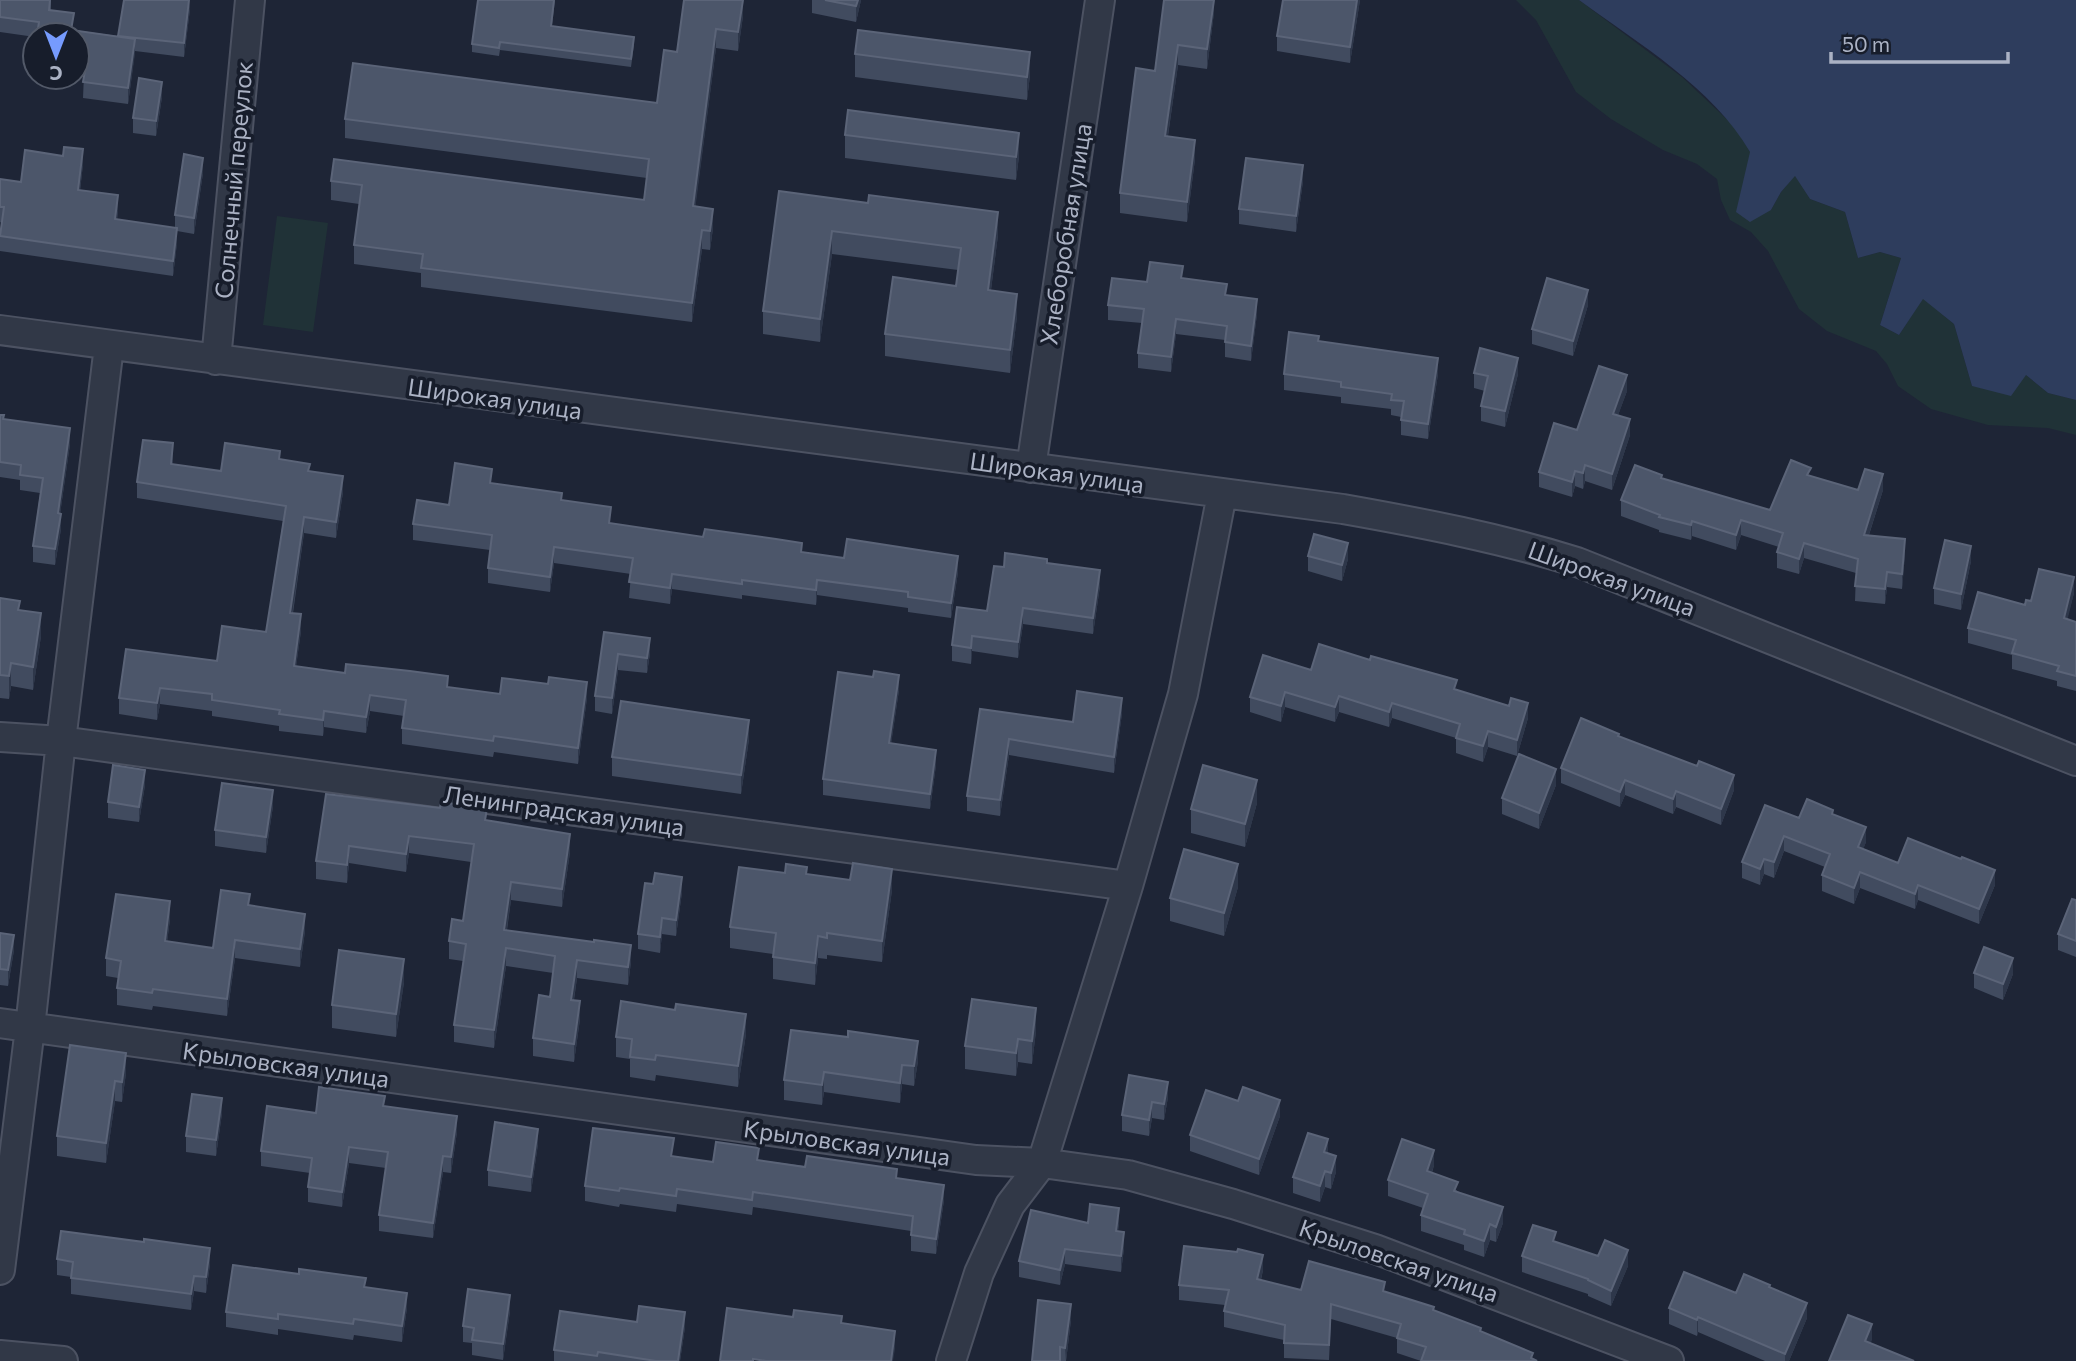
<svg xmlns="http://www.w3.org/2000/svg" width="2076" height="1361" viewBox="0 0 2076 1361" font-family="Commissioner,sans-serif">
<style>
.green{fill:#203237}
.water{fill:#2e3d5d}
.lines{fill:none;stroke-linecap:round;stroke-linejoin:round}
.minor-casing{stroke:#4c5262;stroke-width:32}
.minor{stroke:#313847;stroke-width:28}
.wall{fill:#414b5f}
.shaded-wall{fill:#2e374a}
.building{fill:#4c566a;stroke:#5b6478;stroke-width:2}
.labels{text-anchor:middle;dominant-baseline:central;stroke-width:7;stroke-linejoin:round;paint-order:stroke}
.street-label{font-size:24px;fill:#abb2c4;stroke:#171d2b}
</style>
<rect width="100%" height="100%" fill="#1e2536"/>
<!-- green -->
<path class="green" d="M1516,0h63l103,77 53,50 15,25 21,58 10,-18 14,-17 15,24 35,13 13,46 22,-6 21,6 -21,67 19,10 24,-37 31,26 18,62 54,-11 22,18 28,7v35l-28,-7 -60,-3 -57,-16 -33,-23 -11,-22 -11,-13 -49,-20 -28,-22 -31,-58 -17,-19 -21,-12 -9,-20 -4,-21 -20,-15 -34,-14 -52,-31 -35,-27 -40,-72z
M277,216l51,7 -15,109 -50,-7z"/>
<!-- water -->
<path class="water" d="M1579,0h497v400l-28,-7 -22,-18 -15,21 -39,-10 -18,-62 -31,-25 -24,36 -19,-10 21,-67 -21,-6 -22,6 -13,-46 -35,-13 -15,-23 -14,16 -10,18 -21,12 -14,-10 14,-60c-38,-65 -111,-108 -171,-152z"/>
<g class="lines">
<defs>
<path id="minor" d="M0,330l1343,179c79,14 157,29 234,53l499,199
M216,360l34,-360
M1031,468l69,-468
M0,737l61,4 1067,145
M0,1023l976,137 66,3 86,12 105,29 142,45 294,112
M0,1270l30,-242 31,-287 48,-395
M0,1355l63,6
M951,1361l28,-88 31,-68 32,-42 86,-277 55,-192 39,-200"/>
</defs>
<!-- minor casing -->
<use href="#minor" class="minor-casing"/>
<!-- minor -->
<use href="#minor" class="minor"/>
</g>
<!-- wall -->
<path class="wall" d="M0,0h51v10l23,20 44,6 72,-27 -6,48 -49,-6 -7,53 -45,-6 1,-24 -7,-1v-38h-42v2l-35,-5z
M555,0l-3,26 82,19 -3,22 -131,-17 -1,6 -27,-4v-8z
M684,0l59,16 -5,35 -22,-3 -21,159 18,21 -3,22 -8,-1 -10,73 -271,-35v-14l-67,-9v-19l5,-41 -28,-4v-19l313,19 3,-22 -302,-40v-19l312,-16 20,-51z
M812,0h49l-5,22 -44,-9z
M1214,0v12l-7,57 -29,-4 -10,71 27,23 -8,63 -67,-9v-20l35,-122z
M1360,0l-10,63 -73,-12v-15z
M855,54l175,21 -3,25 -172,-23z
M162,97l-6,39 -23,-3v-15z
M845,135l174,21 -3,24 -171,-22z
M83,164l-3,27 38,19 -1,10 58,8v-13l28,-42 -9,61 -17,-3v12l-4,33 -173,-25v-15l2,-13 -2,-1v-43l21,3z
M1303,181l-7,51 -57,-8v-15z
M779,191l219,44 -7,55 26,26 -7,57 -125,-17v-22l71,-48 2,-16 -126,-16 -12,88 -57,-8v-23z
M1183,278l44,17 30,19 -6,47 -26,-4v-17l-49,-6 -5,38 -33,-4v-15l4,-30 -34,-3v-15l39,-23z
M1588,305l-15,51 -41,-12v-15z
M1319,341l119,33 -10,65 -27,-4v-18l-10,-2v-6l-50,-6v-6l-57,-7v-16z
M1474,373l44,1 -13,53 -24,-6v-15l4,-15 -11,-3z
M1627,391l-9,24 12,20 -18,55 -27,-9 -2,8 -8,-3 -3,11 -33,-10v-15l38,-42z
M0,415l4,4 66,25 -10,70 1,15 -6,36 -22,-3v-16l7,-53 -20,-3v-10l-20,-3z
M280,459l30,13 33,20 -7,46 -32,-5 -11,80 8,18 -5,35 204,28 87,4 -9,66 -84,-12 -1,5 -91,-13v-16l2,-12 -34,-5 -4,22 -42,-6 -1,9 -44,-5v-5l-67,-10v-5l-52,-7 -3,16 -38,-6v-16l98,-37 49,-29 17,-111 -146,-23v-16l36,-22v4l48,7z
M1811,476l47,14h25l-14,45 36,19 -3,35 -15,-2 -2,17 -30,-3 1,-28 -52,-15 -5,16 -22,-6v-16l2,-5 -38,-12 -5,15 -44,-14 -1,4 -32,-8v-2l-38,-14v-16l41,-22 108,32z
M492,483l70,17 49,24 233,34 114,14 -7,46 -43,-6v-4l-91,-13 -1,10 -74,-10v4l-70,-10 -2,15 -41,-6 2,-24 -77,-11 -4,29 -62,-9v-15l2,-18 -77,-10v-16z
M1308,556l40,3 -6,22 -34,-10z
M1971,561l-10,49 -27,-6v-16z
M1047,563l53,23 -7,48 -70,-10 -5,34 -46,-7 -1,13 -19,-3v-16l35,-34 17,-44z
M2074,593l-7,26 9,3v69l-19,-5v-5l-45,-12v-14l-44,-12v-15l57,-23 6,-4z
M0,598l20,12 21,26 -8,54 -22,-4 -2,13 -9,-1z
M604,632l46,21 -3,20 -29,-3 -6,44 -17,-3v-15z
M1311,670l146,20 71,28 -11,38 -29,-9 -5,15 -27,-9v-15l-64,-20 -3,9 -50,-15 -4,10 -50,-15 -4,15 -31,-10v-15z
M899,690l-8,53 45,22 -6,44 -107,-14v-16z
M980,709l93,13 49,-9 -8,60 -105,-18 -9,61 -33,-5v-15z
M1619,737l115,53 -13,35 -45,-18 -3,7 -48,-19 -5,12 -59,-24v-15z
M749,739l-8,55 -129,-18v-19z
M145,785l-6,37 -31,-4v-16z
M1556,785l-17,44 -37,-15v-16z
M326,794l161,27 83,31 -8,55 -51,-7 -4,30 124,32 -3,23 -51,-7 -3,22 6,19 -6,43 -41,-6v-18l17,-41 3,-24 -47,-7 -12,82 -40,-6v-17l9,-64 -14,-2v-18l14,-20 8,-59 -62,-9 -3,19 -57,-9 -2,20 -31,-4v-18z
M1257,803l-12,44 -54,-14v-24z
M273,806l-7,47 -51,-7v-16z
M1833,814l33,28 -3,7 35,14 97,22 -16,39 -61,-24 -3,9 -55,-21 -6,16 -32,-13v-16l3,-8 -41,-16 -10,27 -10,-4 -4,11 -18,-7v-16l57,-44z
M785,873l22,1 85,16 -10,72 -55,-7v4l-9,-1 -3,27 -42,-6v-25l-43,-6v-21z
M1238,887l-14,49 -54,-15v-23z
M682,892l-6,44 -14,-2 -2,19 -22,-4v-15z
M2076,900v57l-18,-7v-16z
M250,906l55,25 -5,36 -65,-9 -8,58 -74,-10 -1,4 -35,-5v-17l1,-10 -12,-2v-18l64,-39 -3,23 46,6z
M0,933l14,17 -6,36 -8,-1z
M1974,973l39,1 -10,26 -29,-12z
M404,982l-8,55 -64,-9v-23z
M1036,1031l-4,33 -14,-2 -2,14 -51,-7v-23z
M746,1034l-8,53 -82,-12 -1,6 -25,-4v-18l-14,-2v-20z
M848,1037l70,24 -4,25 -12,-2 -2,19 -76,-11 -2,13 -38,-5v-20z
M70,1045l56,28 -4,29 -7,-1 -9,62 -49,-7v-20z
M1129,1075l39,22 -4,23 -12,-2 -3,18 -27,-5v-16z
M385,1106l72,26 -6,41 -8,-1 -10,66 -54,-7v-16l7,-47 -37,-5 -7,44 -34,-5v-15l2,-14 -49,-7v-15l55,-38z
M222,1113l-6,43 -30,-4v-16z
M1280,1116l-21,59 -69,-24v-16z
M538,1144l-7,48 -43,-6v-16z
M1328,1154l8,18 -5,17 -6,-2 -5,15 -27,-9v-16z
M759,1160l138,18 47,22 -8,54 -25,-3v-20l-158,-24 -1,8 -75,-11 -1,8 -56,-8 -1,3 -34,-6v-15l128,-24z
M1434,1165l-2,8 71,50 -7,19 -6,-2 -6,17 -20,-7v-5l-43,-14v-16l2,-7 -35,-12v-16z
M1088,1223h31l-1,8 6,17 -3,24 -56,-8 -5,21 -41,-8v-16z
M1556,1242l72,24 -17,40 -23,-10v-2l-66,-22v-16z
M57,1259l153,5 -4,29 -12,-2 -3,19 -120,-16v-17l-14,-2z
M1263,1270l-2,10 40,10 84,2 96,36 -60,33 -24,-8v-15l-66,-19 -2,41 -45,-2v-18l-60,-13v-16l1,-6 -46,-5v-15z
M366,1287l41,21 -5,34 -48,-7 -1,5 -75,-11v6l-52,-8v-15z
M1770,1287l37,31 -18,43h-24l-67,-29 -1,4 -28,-12v-16l67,-15z
M510,1311l-7,49 -31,-5v-12l-9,-1v-16z
M1071,1320l-5,41h-34z
M685,1327l-5,34h-126v-11z"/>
<!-- shaded-wall -->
<path class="shaded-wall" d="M190,0v9l-6,48v-14z
M743,0v16l-5,35v-19z
M858,0h3l-5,22v-16z
M1214,0v12l-7,57v-20z
M1357,0h3l-10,63v-16z
M716,29v19l-23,178v-20z
M135,39v15l-7,50v-16z
M1178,45v20l-13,90v-19z
M1030,52v23l-3,25v-23z
M162,82v15l-6,39v-15z
M1019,133v23l-3,24v-23z
M1195,140v19l-8,63v-20z
M83,149v15l-5,42v-16z
M203,158v15l-9,61v-16z
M1303,165v16l-7,51v-16z
M118,195v15l-3,25v-16z
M713,209v19l-3,22v-19z
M998,212v23l-10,78v-23z
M177,228v15l-4,33v-15z
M702,230v19l-10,73v-19z
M832,231v23l-12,88v-23z
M1588,290v15l-15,51v-15z
M1017,294v22l-7,57v-23z
M1257,299v15l-6,47v-15z
M1176,319v15l-5,38v-15z
M1438,358v16l-10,65v-15z
M1518,358v16l-13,53v-16z
M1627,375v16l-14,38v-15z
M1630,419v16l-18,55v-16z
M70,428v16l-12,85v-16z
M173,443v17l-2,20v-16z
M1585,465v16l-2,8v-16z
M1575,471v15l-3,11v-15z
M1883,474v16l-19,60v-15z
M343,476v16l-7,46v-16z
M61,514v15l-6,36v-16z
M304,517v16l-14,96v-16z
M1741,520v15l-5,15v-15z
M1692,521v15l-1,4v-15z
M1905,539v15l-3,35v-15z
M1348,543v16l-6,22v-16z
M1804,543v15l-5,16v-15z
M1971,546v15l-10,49v-16z
M554,547v16l-4,29v-15z
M958,556v16l-7,46v-15z
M1100,570v16l-7,48v-16z
M1887,572v15l-2,17v-15z
M672,574v15l-2,15v-16z
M2074,577v16l-10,41v-16z
M817,580v15l-1,10v-15z
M1023,608v16l-5,34v-16z
M41,613v23l-8,54v-23z
M301,614v17l-7,51v-16z
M972,636v15l-1,13v-16z
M650,638v15l-3,20v-15z
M618,654v16l-6,44v-16z
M11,663v23l-2,13v-23z
M899,675v15l-10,69v-16z
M587,682v16l-9,66v-16z
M160,688v16l-3,16v-17z
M1285,692v15l-4,15v-16z
M370,695v16l-4,22v-16z
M1339,696v16l-4,10v-15z
M1122,698v15l-8,60v-16z
M1392,703v15l-3,9v-15z
M1528,703v15l-11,38v-16z
M324,711v16l-1,9v-16z
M749,720v19l-8,55v-19z
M1488,731v16l-5,15v-16z
M1009,739v16l-9,61v-16z
M936,750v15l-6,44v-15z
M1556,769v16l-17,44v-16z
M145,770v15l-6,37v-15z
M1734,775v15l-13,35v-16z
M1257,780v23l-12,44v-23z
M1625,780v15l-5,12v-15z
M273,790v16l-7,47v-16z
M1676,791v16l-3,7v-15z
M1866,827v15l-8,21v-16z
M570,834v18l-8,55v-18z
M409,836v17l-3,19v-18z
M1784,836v15l-10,27v-16z
M349,846v17l-2,20v-18z
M1764,859v15l-4,11v-16z
M1238,864v23l-14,49v-23z
M892,869v21l-10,72v-21z
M1995,870v15l-16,39v-15z
M1860,872v16l-6,16v-16z
M682,877v15l-6,44v-16z
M511,882v18l-7,48v-18z
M1918,885v15l-3,9v-15z
M170,901v18l-5,40v-18z
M305,914v17l-5,36v-18z
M662,918v16l-2,19v-16z
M14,935v15l-6,36v-16z
M818,936v22l-3,27v-22z
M235,940v18l-8,58v-17z
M631,945v17l-3,23v-18z
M506,948v18l-12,82v-18z
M2013,958v16l-10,26v-16z
M404,959v23l-8,55v-23z
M577,960v18l-6,39v-17z
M580,1001v18l-6,43v-18z
M1036,1008v23l-4,33v-23z
M746,1014v20l-8,53v-21z
M1018,1039v23l-2,14v-23z
M918,1041v20l-4,25v-20z
M126,1053v20l-4,29v-20z
M902,1065v19l-2,19v-20z
M824,1072v20l-2,13v-20z
M115,1081v20l-9,62v-20z
M1168,1082v15l-4,23v-16z
M222,1098v15l-6,43v-16z
M1280,1100v16l-21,59v-16z
M1152,1102v16l-3,18v-16z
M457,1116v16l-6,41v-16z
M538,1129v15l-7,48v-15z
M1328,1139v16l-4,-3z
M349,1147v16l-7,44v-15z
M1434,1150v15l-7,22v-16z
M443,1156v16l-10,66v-15z
M1336,1156v16l-5,17v-16z
M1325,1171v16l-5,15v-16z
M944,1185v15l-8,54v-15z
M1503,1207v16l-7,19v-15z
M1119,1208v15l-3,24v-16z
M1490,1224v16l-6,17v-16z
M1124,1232v16l-3,24v-16z
M210,1248v16l-4,29v-16z
M1065,1249v15l-5,21v-15z
M1628,1250v16l-17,40v-15z
M1263,1255v15l-6,25v-16z
M194,1276v15l-3,19v-16z
M407,1293v15l-5,34v-16z
M510,1295v16l-7,49v-16z
M1807,1303v15l-18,43h-4v-7z
M1071,1304v16l-5,41 -1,-13z
M685,1312v15l-5,34h-2z
M1698,1317v15l-1,4v-16z
M1872,1324v16l-7,16v-15z
M895,1331v18l-2,12h-2z"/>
<!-- building -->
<path class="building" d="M0,0h50l-1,10 25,3 -3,17 64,9 -7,49 -45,-6 4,-23 -10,-2v-22h-40l2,-13 -39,-5z
M124,0h65l-5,43 -66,-7z
M478,0h76l-3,26 83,11 -3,22 -131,-17 -1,6 -27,-4z
M684,0h59l-5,32 -22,-3 -23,177 20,3 -3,22 -8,-1 -10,73 -271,-35 2,-14 -69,-9 8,-60 -31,-4 3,-22 310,41 5,-41 -304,-40 8,-56 304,40 7,-53 13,2z
M825,0h33l-2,6z
M1164,0h50l-7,49 -29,-4 -13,91 30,4 -8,62 -67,-9 16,-125 19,3z
M1283,0h74l-7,47 -73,-11z
M858,30l172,22 -3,25 -172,-23z
M139,78l23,4 -6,39 -23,-3z
M848,110l171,23 -3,24 -171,-22z
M64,147l19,2 -5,41 40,5 -3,24 62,9 -4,33 -173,-25 4,-29h-4v-28l21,3 4,-32 38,6z
M184,154l19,4 -9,60 -19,-3z
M1246,158l57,7 -7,51 -57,-7z
M779,191l89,12 1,-8 129,17 -10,78 29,4 -7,56 -125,-16 8,-57 63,9 5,-38 -129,-17 -12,88 -57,-8z
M1150,262l33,4 -2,12 46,6 -2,11 32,4 -6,47 -26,-4 2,-16 -51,-7 -5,38 -33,-4 6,-44 -36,-4 4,-27 35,4z
M1547,278l41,12 -15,51 -41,-12z
M1289,332l30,4 -1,5 120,17 -10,66 -27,-4 3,-19 -13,-1 1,-6 -51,-7v-5l-57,-8z
M1480,348l38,10 -13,53 -24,-5 7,-30 -14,-3z
M1599,366l28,9 -14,39 17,5 -18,55 -27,-9 -2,8 -8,-2 -3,11 -33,-10 15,-49 23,7z
M0,415h4l-1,4 67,9 -12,85 3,1 -6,35 -22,-3 10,-68 -23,-3 1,-10 -21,-3z
M143,440l30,3 -2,21 50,7 4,-28 55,8 -1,8 31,5 -2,7 35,5 -7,46 -32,-5 -14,96 11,1 -7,52 51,7 1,-9 64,7 38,5 -1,11 53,7 2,-16 46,6 1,-7 38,5 -9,66 -84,-12 -1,5 -91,-13 4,-28 -36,-5 -4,22 -42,-6 -1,9 -44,-6 1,-4 -68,-10v-6l-52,-6 -3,15 -38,-5 7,-49 91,12 5,-35 44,6 20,-126 -149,-24z
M1791,460l20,8 -4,7 51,15 7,-21 18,5 -19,61 41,4 -3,35 -15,-2 -2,17 -30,-3 3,-27 -54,-16 -5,16 -22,-7 6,-19 -42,-13 -5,15 -44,-14 -1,4 -32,-8 1,-2 -39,-15 14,-35 27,10 -1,3 109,32z
M455,463l37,6 -2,14 72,10 -1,7 50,7 -2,16 94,14 2,-8 71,10 26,4 -1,9 43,6 3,-19 111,17 -7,47 -43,-6v-5l-91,-12 -1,10 -74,-10v4l-70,-10 -2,14 -41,-6 4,-24 -79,-11 -4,30 -62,-9 4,-33 -79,-11 4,-24 32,5z
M1314,534l34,9 -6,22 -34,-9z
M1945,540l26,6 -10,48 -27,-6z
M1005,553l42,6v4l53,7 -7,48 -70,-10 -5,34 -46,-6 -1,12 -19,-3 5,-38 30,4 7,-45 10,1z
M2039,569l35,8 -10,41 12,4v54l-19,-5 2,-5 -47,-13 4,-13 -48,-12 10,-36 47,13 1,-5 5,1z
M0,598l20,3 -2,9 23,3 -8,54 -22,-4 -2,13 -9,-1z
M604,632l46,6 -3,20 -29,-4 -6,44 -17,-2z
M1319,644l51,16 1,-4 86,24 -3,9 55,17 2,-8 17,5 -11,37 -29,-9 -5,15 -27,-8 4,-14 -68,-21 -3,9 -50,-16 -4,11 -50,-15 -4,14 -31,-9 13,-42 48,15z
M874,671l25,4 -10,68 47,7 -6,44 -107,-15 15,-107 35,5z
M1077,691l45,7 -8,59 -105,-18 -9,61 -33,-4 13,-87 93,13z
M621,701l128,19 -8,55 -129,-18z
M1581,718l38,16 -1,2 79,30 2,-5 35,14 -13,34 -45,-18 -3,8 -48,-19 -5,12 -59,-24z
M1519,754l37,15 -17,44 -37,-15z
M113,765l32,5 -6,37 -31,-5z
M1203,765l54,15 -12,44 -54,-15z
M222,783l51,7 -7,47 -51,-7z
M326,794l114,14 1,-6 46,7 -2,11 85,14 -8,55 -51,-7 -7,48 90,12v-2l37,5 -3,22 -51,-7 -6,40 9,1 -6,43 -41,-6 6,-43 11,2 5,-41 -49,-8 -12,82 -40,-5 12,-81 -17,-3 3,-22 11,2 11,-77 -65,-8 -3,18 -57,-8 -2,19 -31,-4z
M1807,799l26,11 -1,4 34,13 -8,20 40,16 10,-25 53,21 1,-2 33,13 -16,39 -61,-24 -3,9 -55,-22 -6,16 -32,-13 8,-21 -46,-18 -10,26 -10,-3 -4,10 -18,-7 23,-57 34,13z
M1184,849l54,15 -14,49 -54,-15z
M853,863l39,6 -10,72 -55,-8v5l-9,-2 -3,27 -42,-6 3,-24 -46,-6 9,-60 46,6 1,-9 21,3 -1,7 44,6z
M655,873l27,4 -6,43 -14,-2 -2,19 -22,-3 7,-51 8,1z
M221,890l29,4 -2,11 57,9 -5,35 -65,-9 -8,59 -74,-10 -1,4 -35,-5 4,-27 -15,-3 10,-64 54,7 -5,40 48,7z
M2072,899l4,1v41l-18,-7z
M0,933l14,2 -6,35 -8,-1z
M1984,947l29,11 -10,26 -29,-11z
M339,950l65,9 -8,55 -64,-9z
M972,999l64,9 -4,33 -14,-2 -2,14 -51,-7z
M621,1001l54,9 1,-6 70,10 -8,52 -82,-11 -1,5 -25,-3 2,-18 -16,-2z
M791,1030l57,7v-6l70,10 -4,25 -12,-1 -2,18 -76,-11 -2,13 -38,-5z
M70,1045l56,8 -4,29 -7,-1 -9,62 -49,-7z
M1129,1075l39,7 -4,22 -12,-2 -3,18 -27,-5z
M319,1087l66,9 -2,10 74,10 -6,41 -8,-1 -10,67 -54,-8 9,-63 -39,-5 -7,45 -34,-5 4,-29 -51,-7 6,-45 49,7z
M1243,1087l37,13 -21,59 -69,-24 16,-45 32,11z
M192,1094l30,4 -6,42 -30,-4z
M495,1122l43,7 -7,48 -43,-7z
M593,1128l81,10 -3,18 42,6 3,-20 43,6 -2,12 48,7 2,-11 90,13 -1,9 48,7 -8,54 -25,-4 2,-19 -160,-24 -1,8 -75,-11 -1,7 -56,-8 -1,3 -34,-5z
M1308,1133l20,6 -4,13 12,4 -5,17 -6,-2 -5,15 -27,-9z
M1402,1139l32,11 -7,21 31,11 -4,9 49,16 -7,20 -6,-3 -6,17 -20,-7 1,-4 -44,-15 7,-21 -40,-14z
M1090,1204l29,4 -3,23 8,1 -3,24 -56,-7 -5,21 -41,-9 12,-51 57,13z
M1533,1225l23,7 -3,9 45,15 7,-16 23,10 -17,41 -23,-11v-1l-66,-23z
M61,1231l83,11v-3l66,9 -4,29 -12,-1 -3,18 -120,-16 2,-16 -16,-3z
M1184,1246l53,6 1,-3 25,6 -6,24 44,11 8,-29 76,21 -2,9 51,16 -1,3 48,18 -1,3 53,22 -2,5 6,3h-116l5,-14 -29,-9 4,-14 -70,-20 -2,41 -45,-2 1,-18 -61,-14 5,-21 -50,-5z
M233,1265l66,9v-5l67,9 -2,9 43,6 -5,33 -48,-7 -1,5 -75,-10v5l-52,-7z
M1684,1272l52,21 8,-19 26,11 -1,2 38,16 -22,51 -87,-37 -1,3 -28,-12z
M468,1289l42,6 -7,49 -31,-4 2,-12 -11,-2z
M1038,1300l33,4 -6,44 -5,-1v14h-28z
M639,1306l46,6 -7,49h-22l-58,-9 -1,4 -43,-6 6,-39 77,11z
M727,1308l66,9 1,-7 48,6 -1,7 54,8 -4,30h-125l-13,-2v2h-33z
M1848,1315l24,9 -7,17 49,20h-85z"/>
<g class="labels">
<!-- street labels -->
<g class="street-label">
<text transform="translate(233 180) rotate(-85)">Солнечный переулок</text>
<text transform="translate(1065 234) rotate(-81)">Хлеборобная улица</text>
<text transform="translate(495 398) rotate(8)">Широкая улица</text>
<text transform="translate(1057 472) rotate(8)">Широкая улица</text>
<text transform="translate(1612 578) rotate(20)">Широкая улица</text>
<text transform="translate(564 810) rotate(8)">Ленинградская улица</text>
<text transform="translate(286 1064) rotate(8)">Крыловская улица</text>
<text transform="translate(847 1142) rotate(8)">Крыловская улица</text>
<text transform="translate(1399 1260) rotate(19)">Крыловская улица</text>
</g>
</g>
<!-- north arrow -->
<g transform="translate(56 56) rotate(180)"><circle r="33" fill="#171d2b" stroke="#525968" stroke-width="2"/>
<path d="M0-5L12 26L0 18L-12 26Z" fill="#769bfe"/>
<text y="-10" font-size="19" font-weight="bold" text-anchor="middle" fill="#abb2c4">С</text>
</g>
<!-- scale -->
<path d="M1831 52v10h177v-10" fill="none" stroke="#abb2c4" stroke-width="3.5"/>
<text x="1842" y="52" font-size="21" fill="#abb2c4" stroke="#171d2b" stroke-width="5" paint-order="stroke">50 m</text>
</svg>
